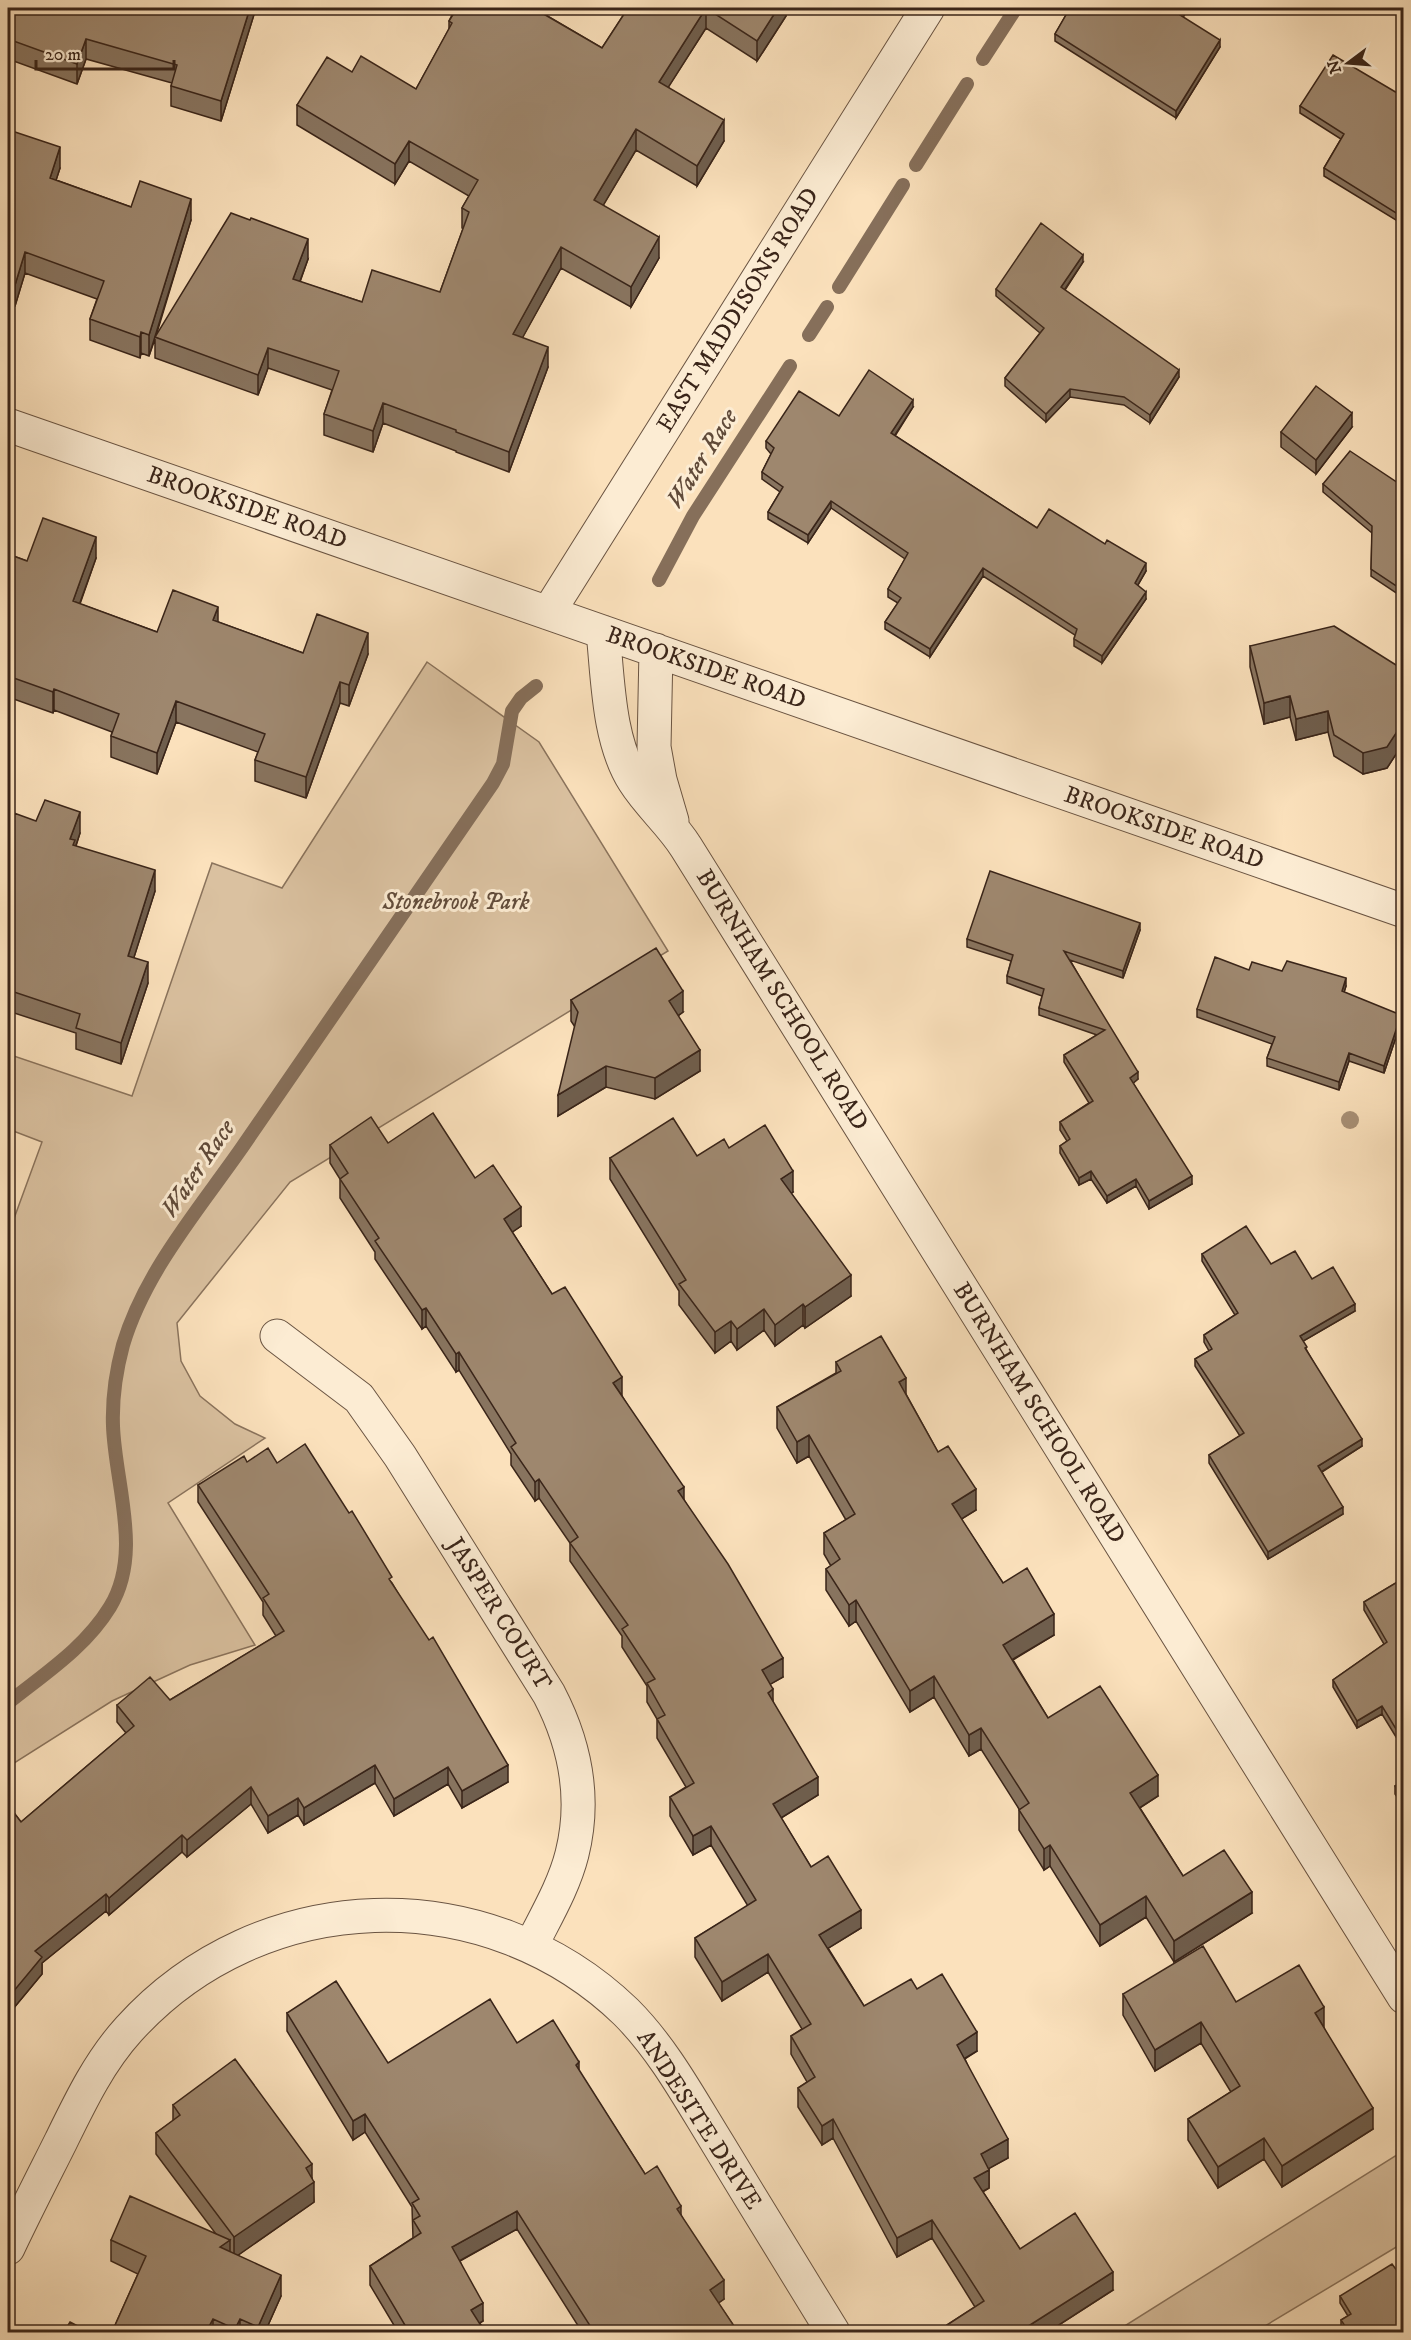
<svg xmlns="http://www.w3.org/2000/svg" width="1411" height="2340" viewBox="0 0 1411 2340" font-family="'IM FELL DW Pica',serif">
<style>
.green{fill:#dac1a0;stroke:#8a735c;stroke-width:1.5}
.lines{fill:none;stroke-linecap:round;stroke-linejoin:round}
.stream{stroke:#866f5a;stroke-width:14}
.minor-casing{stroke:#6a5442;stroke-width:35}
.minor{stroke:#fcecd3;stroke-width:33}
.tree{fill:#a78f75}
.wall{fill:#88745f;stroke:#3a2519;stroke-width:1.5}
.shaded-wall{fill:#6f5e4d;stroke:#3a2519;stroke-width:1.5}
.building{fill:#9e876e;stroke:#3a2519;stroke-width:1.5}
.labels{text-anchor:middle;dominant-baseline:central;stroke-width:6;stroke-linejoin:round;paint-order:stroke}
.street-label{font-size:24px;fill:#3a2519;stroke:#fcecd3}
.park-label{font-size:24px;font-style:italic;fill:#624c3b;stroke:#fcecd3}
.water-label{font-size:26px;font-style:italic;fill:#604a39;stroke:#fcecd3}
</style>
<rect width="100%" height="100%" fill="#fbe1bc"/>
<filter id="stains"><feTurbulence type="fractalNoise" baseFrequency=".00333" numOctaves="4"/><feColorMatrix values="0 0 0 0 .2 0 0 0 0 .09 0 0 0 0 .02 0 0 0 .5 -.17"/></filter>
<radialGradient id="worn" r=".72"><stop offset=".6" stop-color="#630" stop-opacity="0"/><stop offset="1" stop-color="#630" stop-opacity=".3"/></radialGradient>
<!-- green -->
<path class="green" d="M427,662l112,80 129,209 -378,231 -113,141 4,38 19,35 35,28 30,14 -97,65 87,142 -65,20 -78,36 -104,66v-532l34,-93 -34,-13v-75l124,42 80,-233 70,25z
M1403,2151v92l-148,89h-140z"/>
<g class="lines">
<!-- stream -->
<path class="stream" d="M983,59l33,-51
M916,165l51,-81
M839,287l64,-102
M809,335l18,-28
M659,580l34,-64 97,-150
M8,1703c36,-29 77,-55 102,-96 33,-54 5,-123 3,-181 -1,-27 3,-55 10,-81 22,-74 77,-137 120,-199 84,-121 166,-243 250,-363l10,-19 9,-53 9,-13 15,-12"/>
<defs>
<path id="minor" d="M8,425l1396,486
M548,613l380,-605
M603,632c5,47 5,108 31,149 15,24 37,42 52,66l718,1150
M656,650l-2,97 6,33 12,41
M277,1336l82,62 41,58 149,238c26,50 37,104 23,160 -8,32 -26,62 -41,92
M8,2248c17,-36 35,-71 53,-107 19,-39 38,-79 68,-112 131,-145 357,-152 497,-17 38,38 64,87 92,132 38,63 77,126 115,188"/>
</defs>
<!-- minor casing -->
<use href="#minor" class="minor-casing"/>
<!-- minor -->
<use href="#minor" class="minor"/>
</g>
<!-- trees -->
<circle class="tree" cx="1350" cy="1120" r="9"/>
<!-- wall -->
<path class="wall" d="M17,8h239l-35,113 -50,-15v-20l1,-3 -86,-24 -9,25 -69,-25v-20z
M438,8h109l-3,6 58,34 26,-40h158v8l-29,45 -51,-33 -38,59 56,54 -27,45 -61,-36 -33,55 56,53 -28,49 -70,-39 -39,70 26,29 -39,105 -53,-20v-1l-73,-28 -10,29 -49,-17v-21l8,-24 -64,-22 -10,27 -103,-37v-19l-6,17 -8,-3 -1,5 -50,-18v-21l7,-20 -72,-26 -10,33 -7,-3v-167l52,32 -4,12 75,27 60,13 -35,116 152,-77 -8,23 62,20 78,-10 23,-63 -1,-1v-20l7,-12 -60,-35 -14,23 -98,-59v-20l55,-33 64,17 33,-60v-8l3,-6z
M1070,8h119l-6,9 37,30 -44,71 -121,-77v-7z
M1404,97v128l-80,-49v-8l17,-29 -41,-26v-7z
M1083,262l-18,28 114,87 -29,46 -26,-18 -54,-8 -24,25 -41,-36v-8l35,-45 -44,-37v-7z
M913,407l-18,29 142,92 109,43 -8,14 8,14 -44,64 -28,-17v-7l1,-4 -92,-59 -53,81 -45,-28v-7l13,-19 -10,-6v-8l17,-30 -74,-51 -23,35 -40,-24v-7l12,-20 -18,-13v-7l9,-18 -5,-6v-7l73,-25z
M1352,427l-36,47 -35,-27v-15z
M1323,484l81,3v111l-33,-22 1,-43 -49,-41z
M8,554l19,7 69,-3 -16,46 77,28 61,-10 85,31 65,1 -19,52 -9,-3 -34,95 -51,-17v-21l3,-8 -82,-30 -19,52 -46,-17v-21l1,-4 -58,-22 -1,3 -45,-16z
M1250,646l154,24v72l-17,26 -24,6 -29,-18 -6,-24 -32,8 -6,-23 -26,7 -14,-57z
M36,821l44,12 -4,13 79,45 -21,66 14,26 -27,81 -45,-15v-16l-68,-22v-178z
M1140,930l-17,48 -53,-18 68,119 -5,4 59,101 -43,25 -13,-23 -29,17 -16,-24 -12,6 -19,-32v-7l7,-5 -7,-11v-8l29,-19 -25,-41v-7l33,-20 -58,-20v-7l3,-12 -35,-13v-7l4,-15 -44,-14v-8z
M1249,970l33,1 64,15 -2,6 57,30 -17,51 -35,-12 -10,29 -72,-24v-8l5,-14 -75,-27v-8z
M571,1000l112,12 -5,4 22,55 -45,28 -49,-12 -48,29 17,-89 -4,-6z
M388,1143l87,35 46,48 -9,6 40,62 70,102 62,104 99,177 -13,7 3,18 45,93 -37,23 30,49 50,61 -33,20 36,58 53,-17 60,62 -12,8 43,99 -19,10v20l-6,4 37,57 93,41 -65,42h-101v-7l28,-18 -43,-69 -35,19 -64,-119 -11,7 -24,-38v-19l9,-6 -16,-28v-18l11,-7 -34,-57 -46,29 -27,-44v-19l53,-32 -37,-61 -18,10 -23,-39v-19l16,-10 -29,-49v-19l-10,-17v-16l-25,-39v-11l-52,-75v-18l-31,-45 -4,3 -24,-36v-11l-52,-84 -3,2 -30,-46 -4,3 -47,-70v-7l-35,-54v-19l-10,-16v-18z
M729,1148l64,44 -2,1 60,103 -46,32 -2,-3 -28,21 -11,-16 -27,20 -6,-9 -16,12 -36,-48v-14l-69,-112v-21l87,-2z
M1202,1254l69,10 41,15 43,32 -52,30 4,10 55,95 -40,26 21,42 -75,45 -59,-96v-8l31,-19 -45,-70v-7l14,-8 -5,-9v-7l31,-20 -33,-54z
M836,1362l70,32 32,58 38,58 -15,9 42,64 51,52 -41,25 35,58 110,78 -18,12 43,68 69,37 -78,49 -28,-45 -46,29 -50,-80 -6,4 -25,-40v-21l-38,-60 -12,7 -35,-59 -24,15 -54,-91 -7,5 -23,-36v-21l5,-3 -7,-12v-21l22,-13 -37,-64 -12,7 -20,-35v-21l59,-34z
M247,1462l30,1 115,120 116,199 -46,26 -14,-24 -54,32 -19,-33 -71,42 -6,-10 -30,18 -17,-29 -64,53 -5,-5 -73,63 -3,-4 -64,52v11l-34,41v-210l13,17 105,-89 -9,-11v-17l53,-5 106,-64 -13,-21v-13l-65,-100v-17z
M1404,1578v172l-22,-36 -25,14 -24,-41v-7l51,-36 -20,-34v-8z
M1404,1781v26l-9,-13v-8z
M1123,1994l113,8 88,26 49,101 -91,58 -18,-28 -46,29 -30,-48v-21l43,-27 -30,-49 -46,28 -32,-56z
M287,2013l101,50 129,-20 62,28 66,103 36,41 43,84 -6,4 20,29h-156l-65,-103 -57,32 23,60 -3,2 5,9h-87l-28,-47v-19l43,-28 -1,-31 -47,-75 -12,8 -66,-109z
M173,2105l139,73 2,24 -76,53 43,41 -16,36h-153l26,-58 -27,-13v-21l105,-6 -60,-80v-21l17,-12z
M1403,2281l1,51h-60l-3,-4v-8l7,-4 -8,-13v-7z"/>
<!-- shaded-wall -->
<path class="shaded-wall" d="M250,8h6l-35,113v-20z
M536,8h11l-12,21v-20z
M706,8v20l-47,74v-20z
M778,8h8v8l-29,45v-20z
M1184,8h5l-9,14v-7z
M86,39v20l-9,25v-20z
M1220,40v7l-44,71v-7z
M724,120v21l-27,45v-20z
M636,129v21l-42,71v-21z
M409,141v20l-14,23v-20z
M60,147v21l-10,31v-21z
M191,199v21l-42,136v-21z
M659,237v21l-28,49v-20z
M308,239v20l-15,41v-21z
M561,247v21l-48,87v-21z
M25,252v21l-10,33v-21z
M1083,255v7l-22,33v-8z
M141,332v21l-1,5v-21z
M548,347v20l-39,105v-20z
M268,348v20l-10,27v-20z
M1179,370v7l-29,46v-8z
M1070,389v8l-24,25v-8z
M913,400v7l-22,34v-8z
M383,403v20l-10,29v-21z
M1352,413v14l-36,47v-14z
M831,501v7l-23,35v-8z
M96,537v21l-23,64v-21z
M1146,563v8l-11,19v-7z
M983,568v8l-53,81v-8z
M1146,592v7l-44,64v-7z
M218,607v21l-5,-8z
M368,633v21l-19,52v-21z
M340,682v21l-34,95v-21z
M54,689v21l-1,3v-21z
M1290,696v21l-26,7v-21z
M176,701v21l-19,52v-21z
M1404,710v32l-17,26 -24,6v-21z
M1328,711v21l-32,8v-21z
M80,812v21l-5,15 -5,-9z
M155,870v21l-27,85v-20z
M1140,923v7l-17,48v-7z
M148,962v21l-27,81v-21z
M1346,978v8l-4,13v-8z
M683,991v21l-14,10v-21z
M1401,1015v7l-17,51v-7z
M700,1050v21l-45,28v-21z
M1349,1053v8l-10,29v-8z
M606,1066v21l-48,29v-21z
M1138,1072v7l-8,7v-8z
M793,1171v21l-12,8v-21z
M1091,1171v8l-12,6v-7z
M1192,1176v8l-43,25v-8z
M1136,1179v7l-29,17v-7z
M521,1207v19l-17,12v-19z
M851,1275v21l-46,32v-21z
M803,1304v21l-28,21v-21z
M1355,1304v7l-55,32v-7z
M426,1308v18l-4,3v-19z
M764,1309v21l-27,20v-21z
M731,1321v20l-16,12v-21z
M459,1352v18l-3,2v-18z
M622,1377v19l-9,-13z
M906,1378v21l-7,-17z
M809,1435v21l-12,7v-21z
M1362,1439v7l-44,28v-8z
M539,1479v19l-4,3v-19z
M684,1487v18l-6,-14z
M976,1489v21l-24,15v-21z
M1343,1507v7l-75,45v-7z
M856,1600v21l-7,5v-21z
M1054,1614v21l-51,30v-20z
M783,1658v19l-21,12v-19z
M934,1676v21l-24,15v-21z
M773,1689v19l-5,-15z
M1382,1706v8l-25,14v-7z
M981,1728v21l-12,7v-21z
M375,1765v18l-71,42v-17z
M508,1765v17l-46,26v-17z
M448,1767v17l-54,32v-17z
M1158,1775v21l-28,18v-21z
M818,1777v18l-45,28v-19z
M251,1787v17l-64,53v-17z
M298,1798v17l-30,18v-17z
M711,1826v19l-18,10v-19z
M182,1835v17l-73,63v-17z
M1050,1845v21l-6,4v-21z
M1252,1892v21l-78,49v-21z
M106,1894v17l-64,52v11l-34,41v-17l27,-47z
M1146,1896v21l-46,29v-21z
M861,1910v18l-42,26v-19z
M768,1954v18l-46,29v-19z
M1324,2007v21l-9,-15z
M1201,2022v21l-46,28v-21z
M977,2032v19l-20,12v-18z
M579,2062v19l-3,-16z
M1373,2108v21l-91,58v-21z
M365,2114v18l-12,8v-19z
M833,2119v19l-11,7v-19z
M1264,2138v21l-46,29v-21z
M1008,2139v19l-27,15v-19z
M312,2164v19l2,-1v20l-80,56v-21l72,-69z
M989,2170v18l-15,8v-18z
M681,2206v18l-4,-15z
M517,2211v18l-65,36v-18z
M932,2220v18l-35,19v-19z
M230,2240v21l-10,-14z
M1113,2272v18l-65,42h-29z
M281,2275v21l-16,36h-7v-5z
M724,2280v19l-14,10v-19z
M483,2303v18l-12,7v-18z
M213,2319v13h-7z
M240,2319v13h-5v-3z"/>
<!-- building -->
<path class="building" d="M17,8h233l-29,93 -50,-15 6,-21 -91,-26 -9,25 -69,-25v-5z
M457,8h79l-1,1 67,39 26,-40h150l-21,33 -51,-33 -47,74 65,38 -27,46 -61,-37 -42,71 65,37 -28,50 -70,-40 -48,87 35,13 -39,105 -53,-20v-2l-73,-27 -10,28 -49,-17 15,-43 -71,-23 -10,27 -103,-38 76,-124 19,7 1,-2 57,21 -15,40 69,23 10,-32 68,22 29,-80 -7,-4 16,-28 -69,-39 -14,23 -98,-59 30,-48 25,15 9,-16 55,33 36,-66 -3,-2z
M1070,8h114l-4,7 40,25 -44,71 -121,-77z
M1333,55l71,42v121l-80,-50 20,-34 -44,-28z
M9,130l51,17 -10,31 81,29 9,-26 51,18 -42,136 -8,-3 -1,5 -50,-18 14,-38 -79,-29 -10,33 -7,-3v-146z
M1041,223l42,32 -22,32 118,83 -29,45 -26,-18 -54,-8 -24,25 -41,-36 39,-50 -48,-39z
M869,370l44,30 -22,33 146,95 12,-19 56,35 2,-4 39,23 -11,20 11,9 -44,64 -28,-17 3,-10 -94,-61 -53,81 -45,-27 16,-24 -13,-9 20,-36 -77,-52 -23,34 -40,-23 15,-25 -21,-15 12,-24 -8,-7 33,-50 40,25z
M1316,386l36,27 -36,47 -35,-28z
M1350,451l54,36v104l-33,-22 1,-43 -49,-42z
M43,518l53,19 -23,64 84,31 16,-42 45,17 -5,13 90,33 14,-39 51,19 -19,52 -9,-3 -34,95 -51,-17 10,-26 -89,-33 -19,52 -46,-17 8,-22 -65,-25 -1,3 -45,-16v-122l19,7z
M1334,626l70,44v40l-2,1 2,1v9l-17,26 -24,6 -29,-18 -6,-24 -32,8 -6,-23 -26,7 -14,-57z
M45,800l35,12 -10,27 5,1 -2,5 82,25 -27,86 20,6 -27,81 -45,-15 4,-14 -72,-24v-157l6,-20 22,8z
M990,871l150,52 -17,48 -59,-20 74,121 -8,6 62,98 -43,25 -13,-22 -29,17 -16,-25 -12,7 -19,-32 10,-7 -10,-17 33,-21 -29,-46 41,-25 -66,-22 5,-19 -37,-13 6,-21 -46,-16z
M656,948l27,43 -14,10 31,49 -45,28 -49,-12 -48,29 20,-83 -7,-12z
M1215,957l34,13 3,-8 30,9 5,-10 59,17 -4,13 59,24 -17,51 -35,-13 -10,29 -72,-24 8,-21 -78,-28z
M433,1113l42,65 18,-13 28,42 -17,12 48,75 13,-7 57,90 -9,6 71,104 -6,4 50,73 55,94 -21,12 11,19 -5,4 50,84 -45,27 38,63 17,-11 33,54 -42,25 45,71 47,-27 6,10 25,-15 35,58 -20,13 51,94 -27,15 8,16 -15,8 46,71 55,-36 38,59 -94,60h-67l-5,-7 37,-24 -52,-81 -35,18 -64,-119 -11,7 -24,-38 17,-11 -24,-41 20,-12 -43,-70 -46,28 -27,-44 61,-38 -45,-74 -18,10 -23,-39 24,-14 -37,-64 8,-4 -18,-32 8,-4 -33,-50 6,-4 -58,-82 8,-6 -39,-58 -4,3 -24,-35 5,-4 -57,-91 -3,2 -30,-46 -4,2 -47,-69 4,-3 -39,-59 8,-6 -18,-28 41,-28 17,26z
M673,1118l24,38 27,-17 5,9 36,-23 28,46 -12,8 70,96 -46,32 -2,-3 -28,21 -11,-16 -27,20 -6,-8 -16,11 -36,-48 7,-4 -76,-122z
M1246,1226l25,38 24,-13 17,28 21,-12 22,37 -55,32 7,11 -2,1 57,91 -44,27 25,41 -75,45 -59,-97 35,-22 -49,-74 17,-10 -8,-14 34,-22 -36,-59z
M881,1336l25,42 -7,4 39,70 10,-6 28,43 -24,15 51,79 24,-15 27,46 -51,31 45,73 52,-32 58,89 -28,18 53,83 41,-26 28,42 -78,49 -28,-45 -46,29 -50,-80 -6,4 -25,-39 10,-7 -48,-75 -12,7 -35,-59 -24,15 -54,-91 -7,5 -23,-36 14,-10 -16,-26 31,-19 -46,-79 -12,7 -20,-35 64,-36 -5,-9z
M305,1444l44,69 3,-2 40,66 -3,2 40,61 4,-3 75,128 -46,26 -14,-24 -54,32 -19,-34 -71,43 -6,-10 -30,18 -17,-29 -64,53 -5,-5 -73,63 -3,-4 -71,57 7,6 -34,41v-193l13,17 113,-96 -17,-21 33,-28 20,23 114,-69 -21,-33 6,-4 -71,-109 46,-29 3,6 21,-14 9,15z
M1404,1578v164l-22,-36 -25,15 -24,-41 54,-38 -23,-40z
M1404,1781v18l-9,-13z
M1203,1946l33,56 63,-37 25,42 -9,6 58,95 -91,58 -18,-28 -46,29 -30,-48 52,-33 -39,-64 -46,28 -32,-56z
M336,1981l52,82 102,-64 27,44 36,-23 26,42 -3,3 69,109 12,-8 24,40 -4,3 47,71 -14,10 28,42h-144l-77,-121 -65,36 31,56 -12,7 14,22h-76l-39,-66 51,-33 -8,-13 7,-4 -8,-13 7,-4 -54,-85 -12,7 -66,-108z
M235,2059l77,105 -6,4 8,14 -80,55 -78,-104 24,-18 -7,-10z
M130,2196l100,44 -10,7 61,28 -23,52 -18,-8 -5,10 -22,-10 -7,13h-94l34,-76 -35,-16z
M1392,2264l12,16v52h-55l-8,-12 10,-6 -11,-18z
M70,2322l19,10h-25z"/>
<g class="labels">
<!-- street labels -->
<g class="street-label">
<text transform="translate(738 310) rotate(-58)">EAST MADDISONS ROAD</text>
<text transform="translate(247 508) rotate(19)">BROOKSIDE ROAD</text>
<text transform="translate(706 668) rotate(19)">BROOKSIDE ROAD</text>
<text transform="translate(1164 828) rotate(19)">BROOKSIDE ROAD</text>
<text transform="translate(782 1000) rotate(58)">BURNHAM SCHOOL ROAD</text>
<text transform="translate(1039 1413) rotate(58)">BURNHAM SCHOOL ROAD</text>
<text transform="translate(499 1614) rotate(58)">JASPER COURT</text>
<text transform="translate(699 2120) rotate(57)">ANDESITE DRIVE</text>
</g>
<!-- park labels -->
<g class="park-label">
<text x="456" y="902">Stonebrook Park</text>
</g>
<!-- water labels -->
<g class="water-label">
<text transform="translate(702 459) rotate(-58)">Water Race</text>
<text transform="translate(198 1169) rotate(-56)">Water Race</text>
</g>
</g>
<!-- margin -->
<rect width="1411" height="2340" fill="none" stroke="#fbe1bc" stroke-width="30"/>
<rect x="9" y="9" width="1393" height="2322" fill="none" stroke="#3a2519" stroke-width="3"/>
<rect x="15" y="15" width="1381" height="2310" fill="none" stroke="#3a2519" stroke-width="1.5"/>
<!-- north arrow -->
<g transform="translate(1348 63) rotate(254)" stroke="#fcecd3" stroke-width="4.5" paint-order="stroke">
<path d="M0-4.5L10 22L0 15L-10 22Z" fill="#3a2519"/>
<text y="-9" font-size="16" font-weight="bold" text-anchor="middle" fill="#3a2519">N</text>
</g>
<!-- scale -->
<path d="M36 60v9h138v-9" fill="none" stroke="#3a2519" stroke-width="3"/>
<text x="45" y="60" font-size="18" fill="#3a2519" stroke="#fcecd3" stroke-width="4.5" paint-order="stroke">20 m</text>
<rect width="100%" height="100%" filter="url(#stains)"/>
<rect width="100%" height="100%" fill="url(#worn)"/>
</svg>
